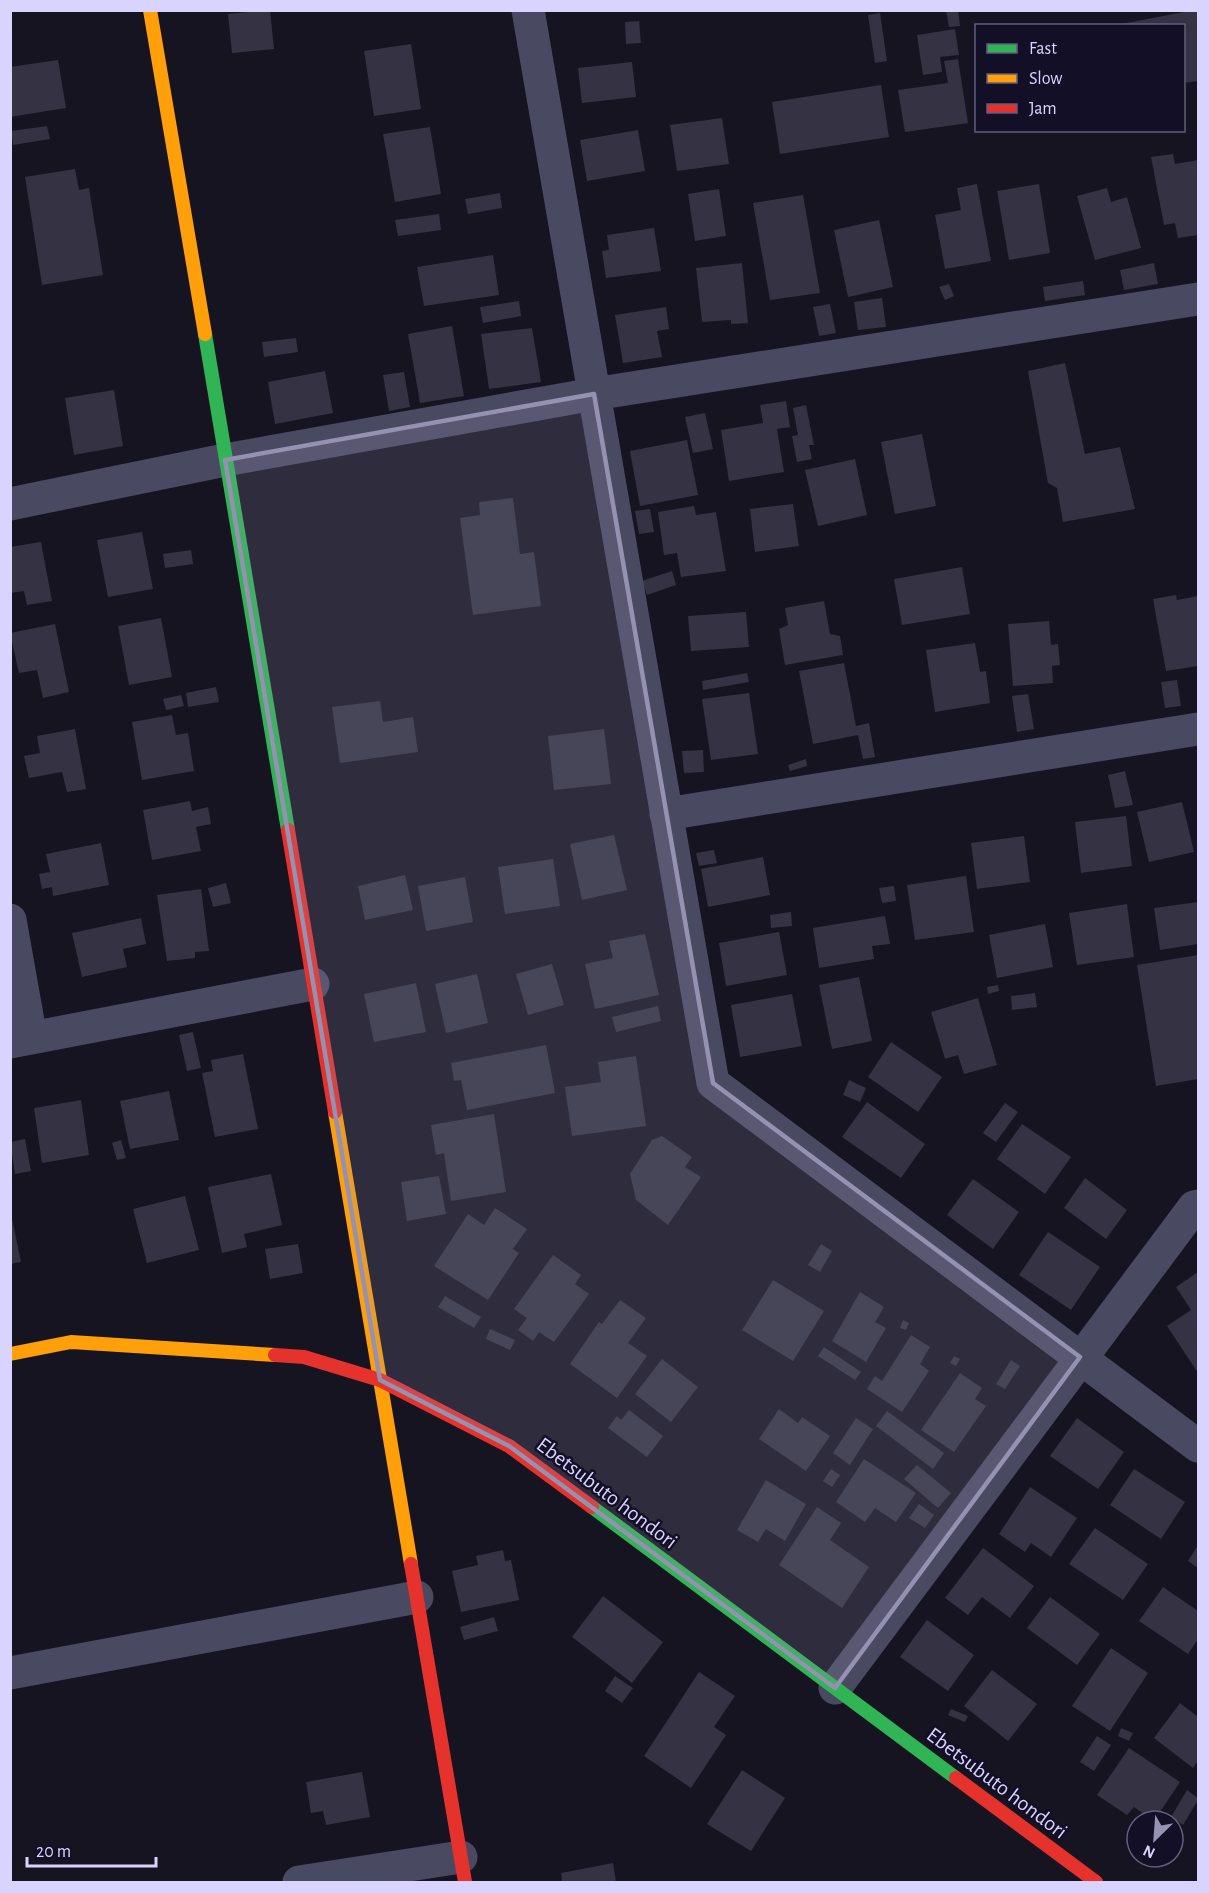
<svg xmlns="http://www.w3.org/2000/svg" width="1209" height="1893" viewBox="0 0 1209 1893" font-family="'Alegreya Sans',sans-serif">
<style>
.building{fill:#343243}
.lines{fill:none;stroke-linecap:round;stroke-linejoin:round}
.street{stroke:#4a4962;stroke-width:33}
.fast{stroke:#30b455;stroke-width:14}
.slow{stroke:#ff9f0a;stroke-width:14}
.jam{stroke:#e5322d;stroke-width:14}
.marked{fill:#9591b1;fill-opacity:0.2;stroke:#9591b1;stroke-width:4.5;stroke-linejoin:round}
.labels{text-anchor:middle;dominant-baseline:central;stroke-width:5;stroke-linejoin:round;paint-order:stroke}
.street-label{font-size:22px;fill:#d9d4ff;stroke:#130f26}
</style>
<rect width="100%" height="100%" fill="#161421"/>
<!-- building -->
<path class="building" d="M270,10l4,39 -42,4 -4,-39z
M946,10h12l2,16 -11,1z
M1194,10h4v71l-14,2v-57h-73z
M880,13l7,48 -12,2 -7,-48z
M639,21l2,22 -15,1 -1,-22z
M955,29l4,26 -19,2 2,15 -19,3 -6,-40z
M411,44l10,65 -47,7 -10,-65z
M958,59l10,64 -63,9 -7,-42 50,-7 -4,-22z
M58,60l8,48 -56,9v-50z
M632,62l4,35 -54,6 -4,-35z
M881,85l8,52 -109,17 -8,-52z
M722,118l7,46 -52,7 -7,-46z
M47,126l3,13 -37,6 -2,-14z
M430,127l11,67 -46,8 -12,-68z
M638,130l7,41 -58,10 -7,-41z
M1173,154l2,10 23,-4v75l-20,3 -3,-15 -11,2 -13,-68z
M75,169l4,21 10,-2 14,87 -61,10 -17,-108z
M977,184l14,77 -46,8 -10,-54 26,-5 -4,-22z
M1039,184l11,69 -41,7 -12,-69z
M1107,188l4,14 16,-5 14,51 -46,12 -18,-64z
M719,189l7,47 -31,5 -7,-47z
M500,193l2,15 -34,6 -3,-15z
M803,195l17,98 -50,7 -17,-97z
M439,214l2,16 -43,6 -3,-16z
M879,220l14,67 -45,10 -14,-67z
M654,228l7,43 -55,7 -4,-27 7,-1 -2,-15z
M493,255l6,40 -75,11 -7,-39z
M742,263l6,60 -17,1v-4l-29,2 -6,-54z
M1154,263l4,21 -34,6 -4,-20z
M1083,281l2,14 -40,6 -2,-14z
M949,284l5,12 -9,4 -6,-13z
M882,298l4,29 -28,3 -4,-28z
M519,301l2,15 -38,7 -3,-16z
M830,304l6,29 -17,3 -6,-29z
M666,307l3,22 -12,2 5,26 -39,6 -8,-48z
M452,326l12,70 -44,7 -12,-69z
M532,328l9,54 -52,7 -8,-55z
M296,338l2,14 -34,5 -2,-15z
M1065,363l20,91 35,-7 15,62 -72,13 -6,-34 -9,-5 -20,-112z
M325,371l8,42 -58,11 -7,-42z
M404,372l6,35 -21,4 -6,-36z
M114,390l9,56 -49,9 -9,-57z
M786,401l4,26 -13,2 7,43 -55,9 -8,-51 42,-7 -3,-18z
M806,405l8,40h-5l3,14 -15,3 -5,-26 6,-1 -5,-27z
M705,413l8,36 -20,4 -8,-36z
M922,434l14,72 -41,8 -14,-72z
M687,440l11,55 -58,11 -10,-55z
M855,459l12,56 -49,11 -13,-56z
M513,498l7,56 14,-2 7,54 -68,9 -13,-97 20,-3 -1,-13z
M793,504l6,42 -44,6 -5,-43z
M694,506l2,9 20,-3 10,59 -45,6 -4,-24 -13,2 -6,-43z
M650,509l4,23 -15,2 -4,-23z
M142,532l11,57 -45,8 -11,-57z
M41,542l11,59 -25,4 -3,-14 -14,2v-46z
M191,550l2,14 -28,4 -2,-14z
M962,567l8,47 -68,11 -8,-46z
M672,571l4,14 -29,10 -5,-14z
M1176,595l1,5 21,-4v70l-32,5 -13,-72z
M824,601l6,33 10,2 3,19 -58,10 -6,-36 9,-4 -3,-17z
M746,612l3,35 -58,4 -3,-35z
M161,618l11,59 -43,8 -11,-59z
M1049,621l2,24 7,-1 2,21 -8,1 1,17 -40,3 -5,-62z
M55,624l14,68 -26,6 -6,-28 -18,3 -9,-40z
M975,643l5,29 6,-1 4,32 -55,9 -9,-62z
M844,663l12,63 13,-3 6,34 -12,2 -5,-24 -45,9 -14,-73z
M747,673l2,9 -46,8 -1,-9z
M1177,680l4,26 -16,2 -4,-26z
M216,687l3,15 -31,5 -2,-14z
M749,693l9,61 -47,6 -9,-61z
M1028,694l6,35 -17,3 -5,-36z
M181,695l3,11 -18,4 -3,-11z
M380,701l3,21 30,-5 5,35 -78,11 -8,-56z
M172,715l4,20 12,-2 6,38 -52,9 -10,-58z
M75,729l11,60 -19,3 -5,-20 -33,6 -5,-22 16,-3 -3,-17z
M604,729l7,55 -57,6 -6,-54z
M703,750l1,22 -20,1 -2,-22z
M806,759l1,7 -17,5 -2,-6z
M1125,771l8,34 -18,3 -7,-33z
M190,801l2,10 16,-4 3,17 -15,3 5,24 -49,9 -9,-50z
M1182,802l12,50 -45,10 -12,-50z
M1126,816l6,50 -51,7 -6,-51z
M614,835l13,55 -45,10 -12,-56z
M1024,836l6,46 -53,7 -6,-46z
M101,843l8,42 -56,11 -1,-9 -10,2 -3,-15 11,-2 -4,-18z
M714,850l3,13 -18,3 -3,-13z
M763,857l7,38 -62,12 -7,-38z
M553,859l7,47 -55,8 -7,-47z
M405,875l8,35 -48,10 -7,-34z
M966,876l8,56 -59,8 -8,-55z
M465,877l8,45 -47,9 -8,-45z
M226,883l5,20 -18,4 -5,-19z
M894,886l2,15 -14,2 -3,-15z
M201,889l8,62 -14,1v6l-28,3 -10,-66z
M1198,902v42l-38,6 -6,-42z
M1127,904l7,53 -57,8 -8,-52z
M791,912l1,14 -21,2 -1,-13z
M885,916l5,28 -18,2 2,13 -55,9 -6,-40z
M141,918l5,26 -23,5 4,18 -45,10 -10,-44z
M1045,924l8,43 -56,11 -8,-43z
M779,932l8,43 -61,11 -7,-43z
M645,934l14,61 -64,14 -10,-45 28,-6 -4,-17z
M1198,955v124l-42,7 -19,-121z
M552,964l12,41 -36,10 -12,-41z
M477,974l11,49 -42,10 -11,-49z
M859,977l13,64 -40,8 -13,-64z
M416,983l10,49 -52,10 -10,-48z
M998,985l1,6 -11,3 -1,-7z
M1035,993l2,14 -25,3 -1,-14z
M792,994l10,52 -62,11 -9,-52z
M978,998l19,67 -33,9 -6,-19 -13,4 -14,-47z
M658,1006l3,15 -45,11 -4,-15z
M193,1032l8,36 -14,3 -8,-36z
M891,1042l51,35 -24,35 -50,-35z
M546,1045l9,48 -88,17 -6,-30 -7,1 -3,-18z
M243,1054l15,75 -43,8 -13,-64 11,-2 -2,-11z
M636,1056l10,70 -74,10 -7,-49 36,-5 -3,-20z
M849,1080l17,8 -6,14 -17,-7z
M169,1091l10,49 -49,9 -10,-48z
M81,1100l8,55 -47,8 -8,-55z
M867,1102l58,42 -24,34 -59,-41z
M1005,1103l13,9 -22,30 -13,-9z
M494,1114l12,78 -55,9 -7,-48 -8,2 -5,-30z
M1022,1124l49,33 -26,37 -48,-35z
M662,1136l30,21 -7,10 16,10 -33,48 -32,-25 -6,-26 22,-34z
M25,1139l6,32 -16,3 -5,-32z
M121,1140l5,18 -9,2 -5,-17z
M271,1174l11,51 -38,9 3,13 -25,6 -14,-66z
M439,1176l7,38 -39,7 -6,-39z
M1085,1178l42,32 -21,29 -42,-31z
M973,1179l46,33 -26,37 -46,-34z
M185,1196l14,54 -52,13 -14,-54z
M495,1208l32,21 -14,20 6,4 -31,47 -54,-34 34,-52 16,11z
M10,1209l11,53 -11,2z
M1048,1232l52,35 -29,43 -52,-35z
M298,1244l5,29 -33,6 -5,-30z
M821,1244l11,7 -12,21 -12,-7z
M553,1255l28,20 -6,9 14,10 -35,48 -15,-10 -6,9 -15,-11 9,-12 -13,-9z
M1198,1272v101l-31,-47 24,-16 -15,-23z
M773,1280l51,31 -31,50 -51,-31z
M860,1292l24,15 -9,15 11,6 -20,34 -34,-21z
M445,1296l36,21 -7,11 -36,-21z
M620,1300l26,18 -18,25 19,13 -30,42 -47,-34 29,-42 3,2z
M903,1320l6,3 -3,7 -6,-2z
M490,1329l25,11 -5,10 -24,-11z
M911,1335l19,12 -10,17 9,7 -27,41 -35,-23 8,-13 7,5z
M824,1347l37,25 -6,8 -37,-24z
M954,1356l6,3 -4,7 -6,-3z
M662,1359l36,28 -27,35 -36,-28z
M1011,1360l9,6 -15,23 -9,-5z
M960,1373l22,15 -7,11 11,7 -32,46 -33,-22z
M779,1409l19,14 4,-6 28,19 -24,35 -47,-32z
M629,1410l34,26 -16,21 -39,-29 9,-12 4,4z
M887,1411l57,42 -11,16 -57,-43z
M856,1418l17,11 -23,36 -17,-12z
M1077,1418l47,34 -26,37 -48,-33z
M864,1459l52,34 -20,29 -21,-14 -10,14 -29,-20z
M917,1465l34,28 -13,15 -34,-29z
M831,1469l9,6 -8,12 -9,-6z
M1134,1469l51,33 -24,37 -51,-34z
M766,1480l40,24 -21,37 -19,-12 -8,13 -21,-12z
M1030,1487l47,31 -26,39 -20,-14 -6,9 -26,-18z
M919,1504l15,11 -9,13 -16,-10z
M817,1507l24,16 -11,17 39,27 -27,41 -63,-43z
M1095,1528l53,36 -25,36 -54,-36z
M1198,1545v23l-10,-7z
M983,1548l51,38 -24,32 -28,-21 -14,18 -23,-17z
M503,1550l2,11 6,-1 8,40 -58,12 -9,-41 26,-6 -2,-9z
M1163,1587l35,24v28l-10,15 -49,-33z
M603,1596l60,46 -31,41 -60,-46z
M1050,1597l50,37 -23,31 -50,-37z
M494,1617l4,14 -34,9 -4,-13z
M927,1620l47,35 -26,36 -48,-34z
M1111,1648l37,25 -38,58 -38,-25z
M992,1670l45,34 -29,37 -44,-35z
M699,1672l36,24 -21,31 12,8 -35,53 -47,-32z
M615,1676l18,12 -11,15 -17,-12z
M1180,1703l18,14v44l-5,7 -39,-30z
M951,1709l17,7 -3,6 -17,-7z
M1121,1728l12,5 -4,8 -11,-5z
M1097,1736l14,9 -17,26 -14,-9z
M1129,1748l51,34 -26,39 -20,-14 -7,8 -30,-20z
M742,1770l43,28 -34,53 -44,-27z
M362,1772l8,45 -44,8 -3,-14 -12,2 -5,-31z
M1187,1790l11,8v2l-15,25 -12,-8z
M613,1863l3,19h-54l-1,-9z"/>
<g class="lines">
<!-- street -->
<path class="street" d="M528,10l185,1073 485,363
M10,504l215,-44 369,-66 604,-95
M666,814l532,-85
M10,920l21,118
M10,1042l303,-58
M10,1673l407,-76
M835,1688l359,-481 4,-1
M299,1882l162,-25"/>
<!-- fast -->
<path class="fast" d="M205,334l83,496
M592,1507l364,271"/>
<!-- slow -->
<path class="slow" d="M150,10l55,324
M335,1112l76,452
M10,1354l61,-12 204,13"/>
<!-- jam -->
<path class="jam" d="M288,830l47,282
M275,1355l29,2 76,23 129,66 83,61
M411,1564l54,318
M956,1778l140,104"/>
</g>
<!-- marked area -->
<path class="marked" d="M594,394l119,689 367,274 -245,331 -326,-242 -129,-66 -155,-920z"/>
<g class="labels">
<!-- street labels -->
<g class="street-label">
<text transform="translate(607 1493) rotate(37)">Ebetsubuto hondori</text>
<text transform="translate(997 1783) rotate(37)">Ebetsubuto hondori</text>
</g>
</g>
<!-- border -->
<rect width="1209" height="1893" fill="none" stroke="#d9d4ff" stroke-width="24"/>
<!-- legend -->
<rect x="975" y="24" width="210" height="108" fill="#130f26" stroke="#625e7d" stroke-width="1.5"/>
<rect x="987" y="44" width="30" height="9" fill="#30b455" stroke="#625e7d" stroke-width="1.5"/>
<text x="1029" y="54" font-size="18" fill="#d9d4ff">Fast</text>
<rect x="987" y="74" width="30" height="9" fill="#ff9f0a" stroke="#625e7d" stroke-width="1.5"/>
<text x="1029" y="84" font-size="18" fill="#d9d4ff">Slow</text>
<rect x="987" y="104" width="30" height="9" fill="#e5322d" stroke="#625e7d" stroke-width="1.5"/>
<text x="1029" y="114" font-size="18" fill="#d9d4ff">Jam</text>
<!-- north arrow -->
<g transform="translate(1155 1839) rotate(205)"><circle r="28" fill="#130f26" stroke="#625e7d" stroke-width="1.5"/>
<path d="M0-4.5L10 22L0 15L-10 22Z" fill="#9591b1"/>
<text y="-9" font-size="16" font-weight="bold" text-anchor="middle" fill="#d9d4ff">N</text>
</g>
<!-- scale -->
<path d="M27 1857v9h129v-9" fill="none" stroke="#d9d4ff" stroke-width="3"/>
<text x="36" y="1857" font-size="18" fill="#d9d4ff" stroke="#130f26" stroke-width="4.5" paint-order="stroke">20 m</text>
</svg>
